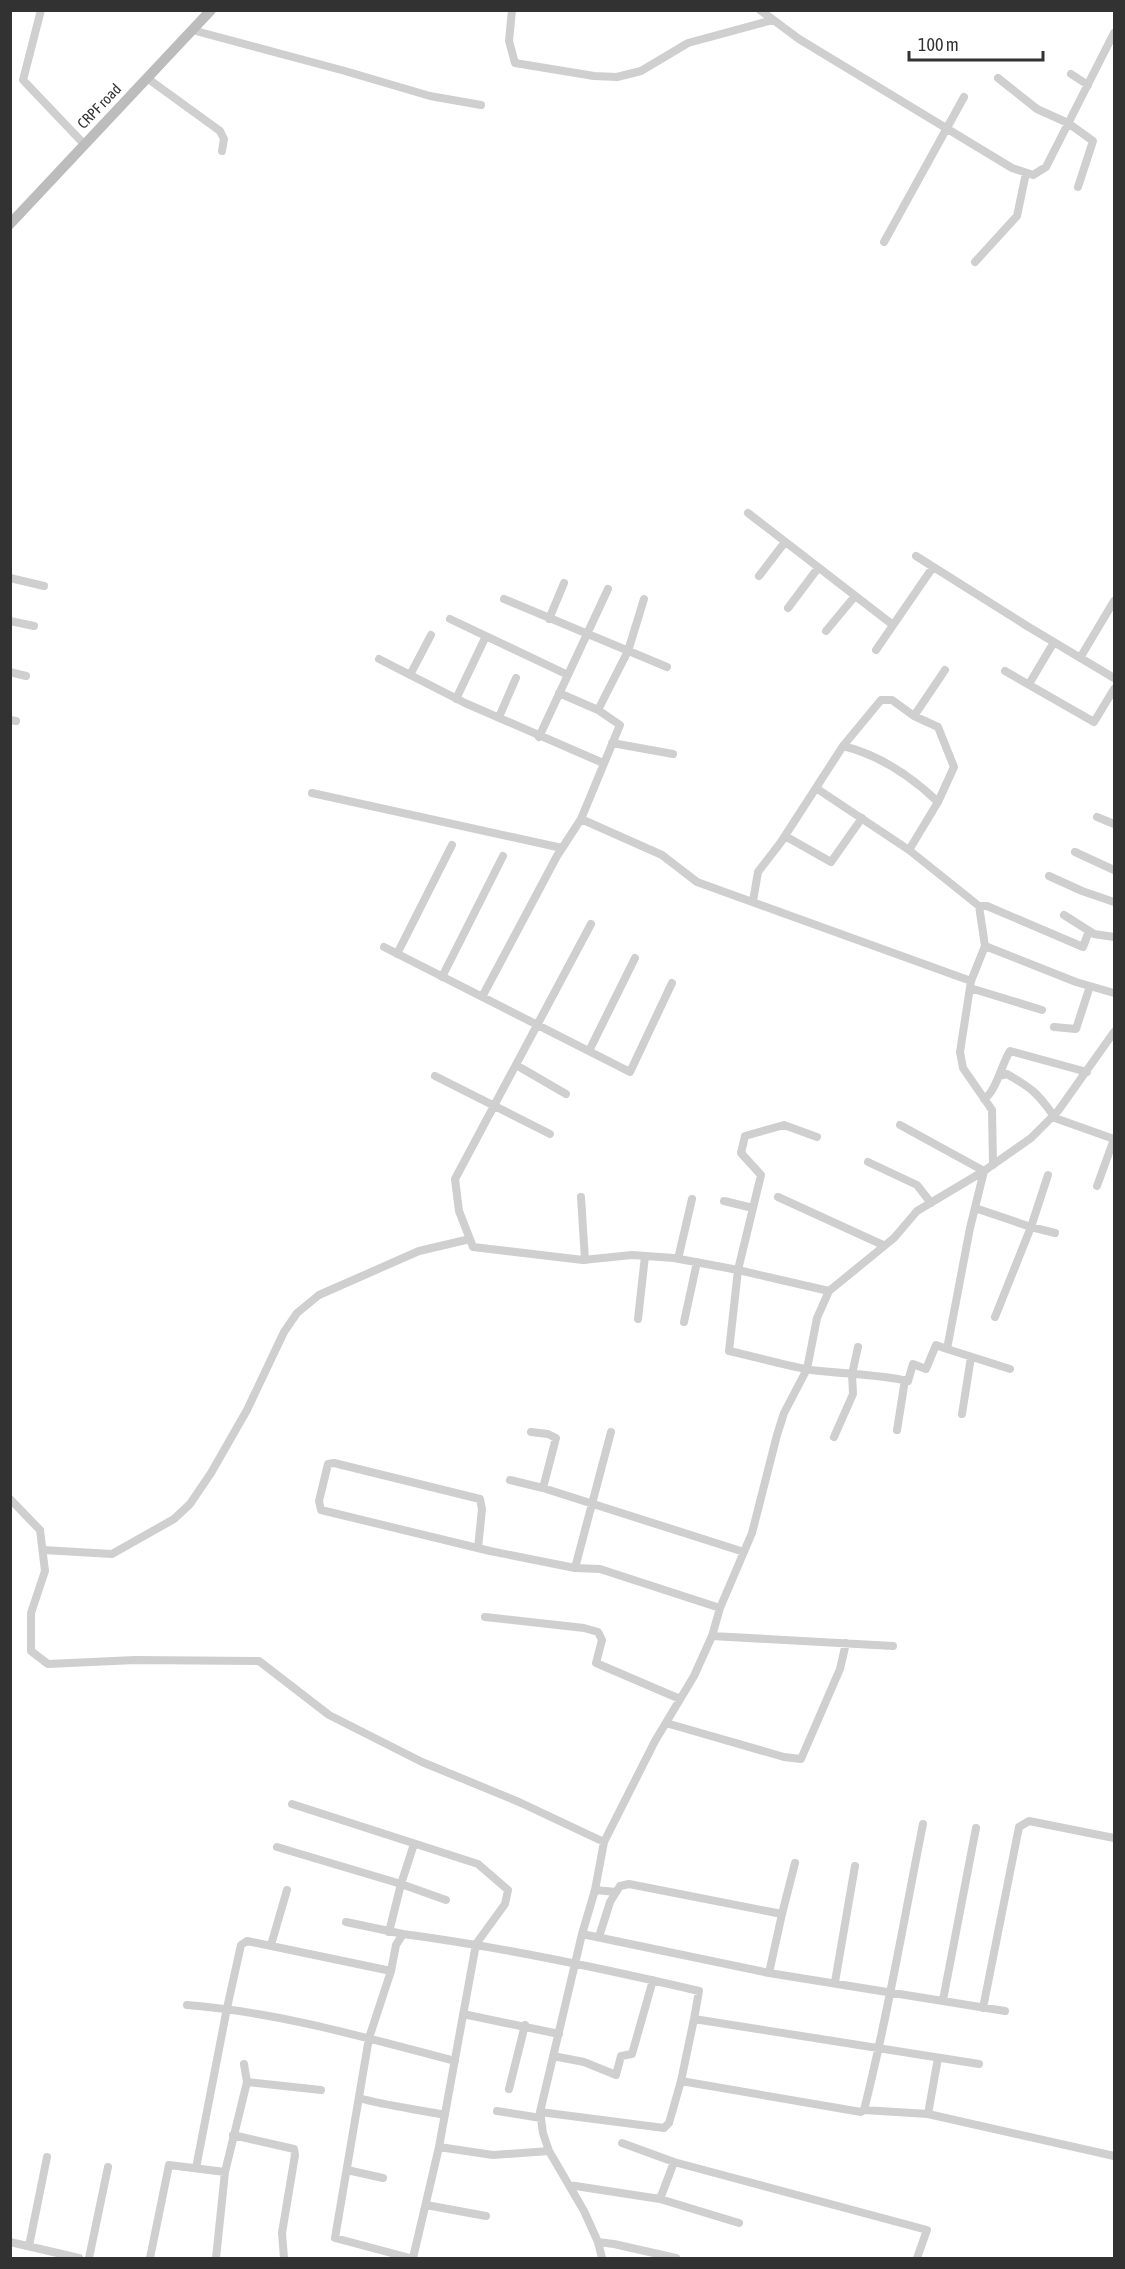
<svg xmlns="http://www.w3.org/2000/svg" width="1125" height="2269" viewBox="0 0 1125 2269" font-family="'Asap Condensed',sans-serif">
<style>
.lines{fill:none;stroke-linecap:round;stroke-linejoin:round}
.street{stroke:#cfcfcf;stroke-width:8}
.secondary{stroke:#bcbcbc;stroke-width:10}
.labels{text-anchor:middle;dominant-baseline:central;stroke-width:6;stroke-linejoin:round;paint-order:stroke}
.street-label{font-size:15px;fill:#323232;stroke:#fff}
</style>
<rect width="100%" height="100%" fill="#fff"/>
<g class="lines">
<!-- street -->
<path class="street" d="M41,10l-18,70 61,64
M512,10l-3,31 6,22 79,13 23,1 24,-6 47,-28 85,-23
M760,10l39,29 213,129 21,7 13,-8 68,-134
M192,30l153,41 85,25 51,9
M1071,74l17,11
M147,78l73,53 4,8 -2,12
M998,78l39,31 31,14 25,18 -15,46
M884,242l80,-145
M975,262l42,-46 9,-43
M748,513l145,112
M916,556l111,70 87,52
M759,576l26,-34
M10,578l34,8
M504,599l163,68
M788,608l30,-40
M450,619l118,56
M549,619l15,-36
M10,621l24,5
M826,631l29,-35
M876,650l57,-83
M1080,658l34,-57
M379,659l86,44 138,60
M1005,671l89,51 20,-33
M10,672l16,4
M410,675l21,-40
M1029,684l25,-42
M456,699l30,-63
M598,710l30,-59 16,-52
M914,716l31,-46
M499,717l17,-39
M10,720l6,1
M539,737l69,-148
M612,743l61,11
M843,746c36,9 69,31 95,56
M816,788l93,62 70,56h8l96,41 6,-16
M312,793l250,55
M1097,817l17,7
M581,819l81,36 35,27 274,99
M785,836l46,26 31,-44
M1075,852l39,18
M1049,876l33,15 32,11
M753,901l5,-29 23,-30 62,-96 38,-46h11l22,16 24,11 16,40 -16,35 -29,48
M979,906l6,40
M1064,915l30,19 20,3
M591,924l-136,255 4,32 14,36 110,13 49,-5 42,3 64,12 23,-95 -20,-22 4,-17 39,-11 33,12
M384,947l246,125 42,-89
M397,954l55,-109
M442,977l61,-121
M970,988l72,22
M482,997l75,-141 24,-37 39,-94 -22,-15 -39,-17
M1054,1027l22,2 14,-43
M589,1051l46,-93
M516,1065l50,29
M435,1076l115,58
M999,1076l8,-2c24,14 30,18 46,41
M984,1099c12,-7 18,-36 26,-48l77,21
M1052,1117l62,22
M868,1162l49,23 14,18
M993,1165l-1,-55 -29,-42 -3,-16 11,-71 14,-35 91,36 38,11
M1097,1186l17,-47
M581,1197l4,63
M778,1197l105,48
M724,1201l29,7
M975,1208l56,19 24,6
M678,1259l14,-60
M829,1291l-91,-21 -9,81c27,6 54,14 82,19 33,4 65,4 97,11l5,-17 13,5 10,-24 11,4 23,-121 14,-57 -84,-46
M995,1317l36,-90 17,-52
M638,1319l7,-63
M684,1322l13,-60
M947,1349l63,20
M962,1414l9,-57
M897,1430l8,-50
M531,1432l17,2 8,4 -13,50
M834,1437l19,-43 -1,-20 6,-27
M510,1480l33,8 201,64
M10,1499l30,31 5,41 -14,42v38l17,13 87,-4 124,1 70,54 93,47 97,40 85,40
M478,1548l4,-39 -2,-10 -146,-36 -6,1 -9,37 2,9 169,41 85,17 25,1 120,39
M43,1550l69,4 62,-35 16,-15 21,-31 36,-63 37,-78 13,-19 22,-18 100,-44 51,-12
M575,1568l36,-136
M485,1617l99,11 14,4 4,8 -6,23 84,36
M712,1636l181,10
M666,1723l118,34 17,2 39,-90 6,-26
M292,1804l186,60 30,26 -3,14 -29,40 -37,203 54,8 56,-4
M414,1844l-13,40 45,16
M277,1847l124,37 -12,48
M595,1890l21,2
M782,1914l13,-51
M346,1922l57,12
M582,1934l187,39 236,38
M599,1937l11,-35 10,-16 9,-2 153,30 -13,59
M271,1945l16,-55
M391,1971l-22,67 -34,200 75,20
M835,1982l20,-116
M943,2000l33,-172
M187,2005c91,7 180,33 268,56
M983,2008l36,-181 10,-6 85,17
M463,2014l96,20
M694,2019l-13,62 180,31 3,-2 64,4 10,-56
M553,2056l31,6 32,13 5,-19 11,-2 21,-74
M247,2082l74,8
M509,2089l16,-64
M359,2098c28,8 57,11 86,17
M864,2110c24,-95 40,-191 59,-286
M497,2111l44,7
M540,2112l124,16 5,-5 12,-42
M928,2114l186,42
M233,2135l61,14 1,6 -13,78 2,25
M622,2143l52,19
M196,2168l31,-160 14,-63 6,-4 144,30 5,-26 7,-11c100,13 198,34 296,57l-5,28 285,45
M347,2170l36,8
M225,2172l22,-90 -3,-18
M569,2185l91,14 14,-37 253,68 -10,28
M660,2199l79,24
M426,2205l60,11
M10,2242l69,16
M598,2242l16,2 62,14
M29,2246l18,-89
M89,2258l19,-91
M150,2258l19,-93 56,7 -9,86
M413,2258l26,-111
M602,2258l-4,-16 -14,-31 -35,-60 -6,-18 -3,-21 42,-178 13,-44 9,-48 51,-101 39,-65 18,-40 8,-28 32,-75 25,-98 7,-22 23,-44 10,-51 12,-27 65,-53 23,-27 67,-40 47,-33 27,-27 56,-79"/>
<!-- secondary -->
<path class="secondary" d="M10,224l201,-214"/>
</g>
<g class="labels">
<!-- street labels -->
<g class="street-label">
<text transform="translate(99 106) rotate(-46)">CRPF road</text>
</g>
</g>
<!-- border -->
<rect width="1125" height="2269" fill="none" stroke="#323232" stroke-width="24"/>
<!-- scale -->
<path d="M909 51v9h134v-9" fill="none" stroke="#323232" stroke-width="3"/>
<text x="918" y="51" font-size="18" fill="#323232" stroke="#ffffff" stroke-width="4.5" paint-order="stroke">100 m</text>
</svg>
